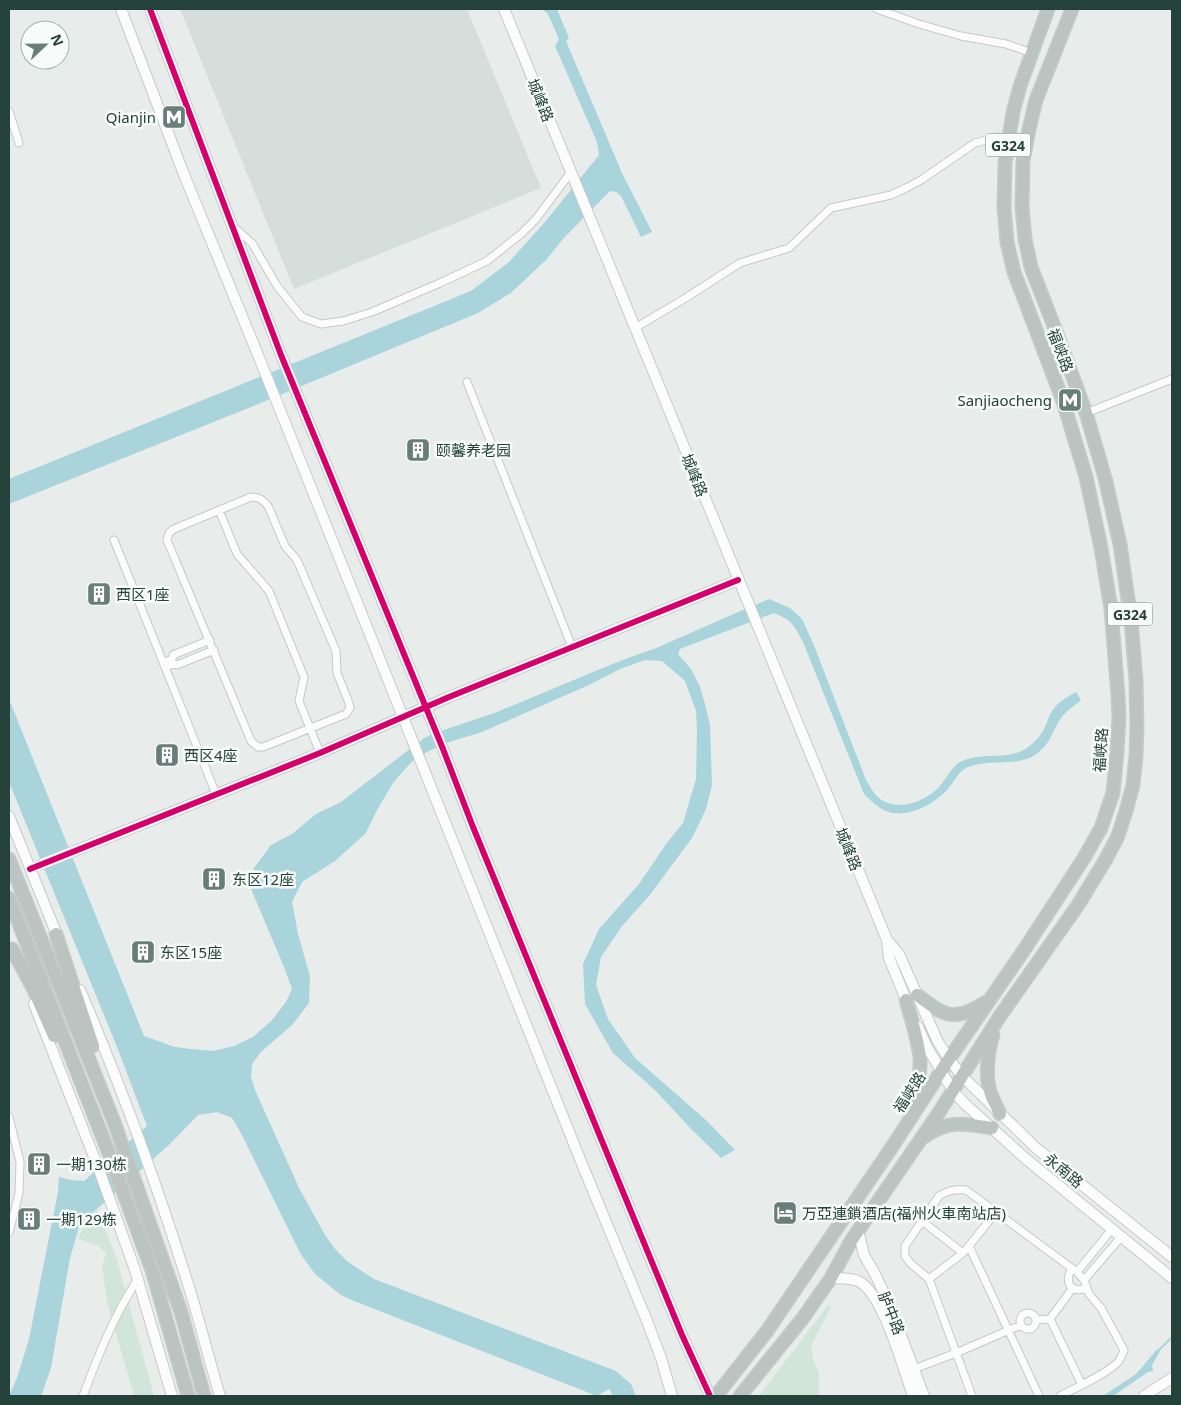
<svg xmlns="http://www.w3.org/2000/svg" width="1181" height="1405" viewBox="0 0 1181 1405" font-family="'Noto Sans','Noto Sans SC',sans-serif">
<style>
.built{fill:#d6dedb}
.green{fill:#d1e6d8}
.water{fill:#a9d4db}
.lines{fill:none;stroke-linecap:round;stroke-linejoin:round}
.stream{stroke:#a9d4db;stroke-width:2}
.street-casing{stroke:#c5cac8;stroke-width:9}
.secondary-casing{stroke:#c3cbc8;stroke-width:12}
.highway-casing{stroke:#c3ccc9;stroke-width:15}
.street{stroke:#fcfcfc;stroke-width:7}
.secondary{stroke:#fcfcfc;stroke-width:10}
.highway{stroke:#bcc4c2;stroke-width:12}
.cycleway-casing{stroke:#f7fbf9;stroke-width:9}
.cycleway{stroke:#d6006c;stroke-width:6}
.labels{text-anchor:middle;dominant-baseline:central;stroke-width:5;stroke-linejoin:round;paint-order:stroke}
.shield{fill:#f7fbf9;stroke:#637a73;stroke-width:1}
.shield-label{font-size:14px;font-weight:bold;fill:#24423a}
.street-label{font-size:15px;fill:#24423a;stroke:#f7fbf9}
.poi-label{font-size:15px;fill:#24423a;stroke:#f7fbf9;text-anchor:start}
</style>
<rect width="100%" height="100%" fill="#e8edeb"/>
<!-- built -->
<path class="built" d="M180,9h287l74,179 -247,101z"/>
<!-- green -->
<path class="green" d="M97,1209l20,51 37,136h-20l-27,-94 -5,-36 4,-13 -9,-8 -19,-6 8,-16z
M828,1305l3,2 -20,39 2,12 6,15v23h-60z"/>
<!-- water -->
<path class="water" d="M542,9h15l12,29 -3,3 56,132 30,59 -11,5 -20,-41 -5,-4 -6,-1 -47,48 -16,20 -36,34 -33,20 -227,94 -242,97v-25l462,-188 38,-29 36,-40 54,-67 -2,-13 -42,-96 4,-7 -11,-25z
M769,599l21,9 12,11 11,24 53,137c4,6 7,13 13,18 17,14 46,4 59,-10 8,-8 13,-21 22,-26 21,-11 48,-1 67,-14 6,-4 12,-11 16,-17 4,-7 6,-17 12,-24 5,-6 14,-11 21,-15l5,8c-7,6 -15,11 -20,18 -10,15 -10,26 -26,37 -19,12 -44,4 -64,11 -12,3 -16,15 -24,24 -13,14 -38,28 -58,22 -10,-3 -18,-11 -25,-18l-61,-152c-9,-17 -10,-21 -29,-29l-94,36 -2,5 13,15 9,18 5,17 5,21 2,60 -6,24 -14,29 -43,58 -27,30 -21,31 -5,28 12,34 27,39 72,63 28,29 -14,8 -30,-29 -35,-38 -43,-38 -28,-49 -2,-40 16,-35 40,-45 27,-40 17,-21 13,-44 1,-49 -1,-19 -11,-30 -23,-20 -17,-1 -25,9 -31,16 -107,47 -36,11 -19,9 -11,6 -12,12 -11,13 -16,27 -11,23 -31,28 -33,21 -10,20 6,32 12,42 -1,27 -16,21 -32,28 -9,12 -1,13 4,13 45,100 25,45 10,14 13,13 26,17 242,92 15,13 5,12h-23l-4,-7 -12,7 -243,-95 -13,-6 -26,-21 -15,-21 -58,-118 -10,-17 -15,-6 -19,3 -28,29 -90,80 -10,34 -19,110 -10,28h-32l8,-18 12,-39 29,-147 1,-15 12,3 13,1 63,-55 -30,-79 -108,-265v-83l135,337 31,11 16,2 22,2 21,-5 19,-9 19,-17 14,-18 6,-13 -8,-22 -33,-78 3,-21 17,-23 21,-11 24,-20 25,-12 83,-64 14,-6 59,-20 113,-47 26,-10 18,-6 75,-33z
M1157,1349l3,2 -8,14 1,6 -5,1 -35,24h-10l33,-22 8,-9z"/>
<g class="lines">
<!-- stream -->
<path class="stream" d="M1158,1351l14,-14"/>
<defs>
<path id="street" d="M877,9l42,15 42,12 45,8 26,9
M9,111l10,32
M235,228l17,15 25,43 25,31 19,7 22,-3 29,-9 68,-29 47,-22 34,-27 15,-15 35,-47
M635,328l49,-29 56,-36 49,-15 42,-40 60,-13 15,-7 15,-8 54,-37 23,-6
M467,382l105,265
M1086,413l86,-34
M251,497c8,0 12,3 17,9l17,40 12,14 39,91 1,22 12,30 1,5 -4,6 -83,33h-5l-7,-6 -84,-201 2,-7 5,-4z
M219,510l18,44 32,37 35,86 -5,24 21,52
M114,540l102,254
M164,663l8,-4 1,-4 37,-15
M165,667l9,-3 3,1 37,-15
M9,1117l11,45 -1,31 -10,40
M922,1221l41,32 6,-7 70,150
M969,1246l27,-34
M1072,1268c-8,14 -2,26 15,20
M1077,1272l35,-43
M929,1279l34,-26
M1084,1280l38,-44
M1020 1321a8 8 0 1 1 16 0a8 8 0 1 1-16 0Z
M1050,1319l32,66
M1036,1320l14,-1 22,-30
M914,1369l42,-16 65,-28
M83,1396c15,-40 31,-81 55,-117
M972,1396l-43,-117 -19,-16 -5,-7v-10l34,-50c10,-6 16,-7 27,-6l111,82 7,8 5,14 12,14 23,42c-1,3 -3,7 -5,11 -10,12 -44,27 -59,35"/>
<path id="secondary" d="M121,9l62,163 77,188 322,804 65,157 14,37 11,38
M150,9l131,346 162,394 30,78 124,302 85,206 28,61
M504,9l383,931 2,18 20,49
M9,816l50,124
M42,864l278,-111 129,-56 289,-117
M887,940l12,14 39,88 11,17 13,17 74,72 136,109
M80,990c43,100 80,203 112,307 10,33 18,66 28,99
M34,1004l64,163 37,103 37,126
M918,1027l9,20 26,44 12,13 61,55 146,119
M858,1230l6,25 10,17 15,32 35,92
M831,1278c9,0 19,0 27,3 25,11 46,90 55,115
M1144,1396l28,-18"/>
<path id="highway" d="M9,859l105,263 67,190 23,84
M9,898l101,258 42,114 36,126
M56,934l37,112
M12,949l21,39 21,48
M917,995c28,21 36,28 69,7
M906,1000c5,19 12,38 14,58 1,18 -4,37 -10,54
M993,1035c-5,15 -8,41 -3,56 2,8 7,15 10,23
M924,1137c23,-17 40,-14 68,-9
M716,1396l51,-65 127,-187 55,-85 75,-109 60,-92 17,-30 12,-35 4,-41 2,-36 -1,-20 -7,-87 -10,-61 -15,-71 -23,-76 -49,-129 -7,-30 -3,-35 1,-44 8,-51 7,-26 28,-77
M740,1396l63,-78 28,-40 20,-37 87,-127 62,-98 78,-111 28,-46 12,-23 8,-25 7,-26 3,-29 1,-28 -1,-48 -5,-60 -11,-76 -15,-66 -19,-65 -27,-74 -28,-72 -6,-28 -3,-32 1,-46 6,-32 7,-29 36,-91"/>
</defs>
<!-- street casing -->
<use href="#street" class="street-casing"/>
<!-- secondary casing -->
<use href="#secondary" class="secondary-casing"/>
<!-- highway casing -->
<use href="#highway" class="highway-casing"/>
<!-- street -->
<use href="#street" class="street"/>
<!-- secondary -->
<use href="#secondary" class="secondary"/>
<!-- highway -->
<use href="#highway" class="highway"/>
<defs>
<path id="cycleway" d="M150,9l131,346 162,394 30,78 124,302 85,206 28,61
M30,869l290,-116 129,-56 289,-117"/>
</defs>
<!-- cycleway casing -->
<use href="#cycleway" class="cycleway-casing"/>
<!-- cycleway -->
<use href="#cycleway" class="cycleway"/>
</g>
<!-- icons -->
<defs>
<symbol id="metro-square" viewBox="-11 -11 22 22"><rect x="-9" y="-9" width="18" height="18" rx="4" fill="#697e78" stroke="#f7fbf9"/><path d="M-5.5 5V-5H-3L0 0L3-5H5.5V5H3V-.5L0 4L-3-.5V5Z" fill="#fff"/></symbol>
<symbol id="building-square" viewBox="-11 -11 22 22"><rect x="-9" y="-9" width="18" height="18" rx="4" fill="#697e78" stroke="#f7fbf9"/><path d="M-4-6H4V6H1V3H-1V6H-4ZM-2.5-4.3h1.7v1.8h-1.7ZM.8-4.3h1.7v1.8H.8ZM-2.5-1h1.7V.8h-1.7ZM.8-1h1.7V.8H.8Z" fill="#fff"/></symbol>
<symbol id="hotel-square" viewBox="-11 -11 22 22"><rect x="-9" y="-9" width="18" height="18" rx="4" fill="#697e78" stroke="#f7fbf9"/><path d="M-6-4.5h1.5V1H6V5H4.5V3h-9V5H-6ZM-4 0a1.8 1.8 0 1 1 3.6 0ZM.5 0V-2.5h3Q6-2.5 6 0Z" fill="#fff"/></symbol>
</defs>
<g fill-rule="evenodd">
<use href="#metro-square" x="160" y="103" width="28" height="28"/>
<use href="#metro-square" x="1056" y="386" width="28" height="28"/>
<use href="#building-square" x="404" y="436" width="28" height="28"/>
<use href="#building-square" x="85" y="580" width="28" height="28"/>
<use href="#building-square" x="153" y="741" width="28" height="28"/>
<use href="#building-square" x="200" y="865" width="28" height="28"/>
<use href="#building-square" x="129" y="938" width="28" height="28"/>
<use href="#building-square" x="25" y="1150" width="28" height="28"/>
<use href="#hotel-square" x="771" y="1199" width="28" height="28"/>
<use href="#building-square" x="15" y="1205" width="28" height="28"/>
</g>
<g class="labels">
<!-- shield labels -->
<g class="shield">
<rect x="985.5" y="133.5" width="45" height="23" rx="4"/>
<rect x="1107.5" y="602.5" width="45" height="23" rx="4"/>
</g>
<g class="shield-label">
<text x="1008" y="145">G324</text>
<text x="1130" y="614">G324</text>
</g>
<!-- street labels -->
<g class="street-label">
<text transform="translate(541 100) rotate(68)">城峰路</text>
<text transform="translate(1061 350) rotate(69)">福峡路</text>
<text transform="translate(695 475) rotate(68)">城峰路</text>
<text transform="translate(1100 750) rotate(-86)">福峡路</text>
<text transform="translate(849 849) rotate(68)">城峰路</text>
<text transform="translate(909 1092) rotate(-57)">福峡路</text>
<text transform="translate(1064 1170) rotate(39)">永南路</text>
<text transform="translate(892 1313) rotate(68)">胪中路</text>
</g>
<!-- poi labels -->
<g class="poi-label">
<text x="156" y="117" text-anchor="end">Qianjin</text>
<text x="1052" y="400" text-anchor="end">Sanjiaocheng</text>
<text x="436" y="450">颐馨养老园</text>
<text x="116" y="594">西区1座</text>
<text x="184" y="755">西区4座</text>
<text x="232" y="879">东区12座</text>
<text x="160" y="952">东区15座</text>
<text x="56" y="1164">一期130栋</text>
<text x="802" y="1213">万亞連鎖酒店(福州火車南站店)</text>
<text x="46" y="1219">一期129栋</text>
</g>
</g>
<!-- border -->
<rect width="1181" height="1405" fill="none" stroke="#24423a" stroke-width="20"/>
<!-- north arrow -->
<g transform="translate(45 45) rotate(68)"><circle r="24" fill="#f7fbf9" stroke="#a3b1ad"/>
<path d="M0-4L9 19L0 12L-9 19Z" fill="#697e78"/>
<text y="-8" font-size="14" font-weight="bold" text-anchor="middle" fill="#24423a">N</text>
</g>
</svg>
